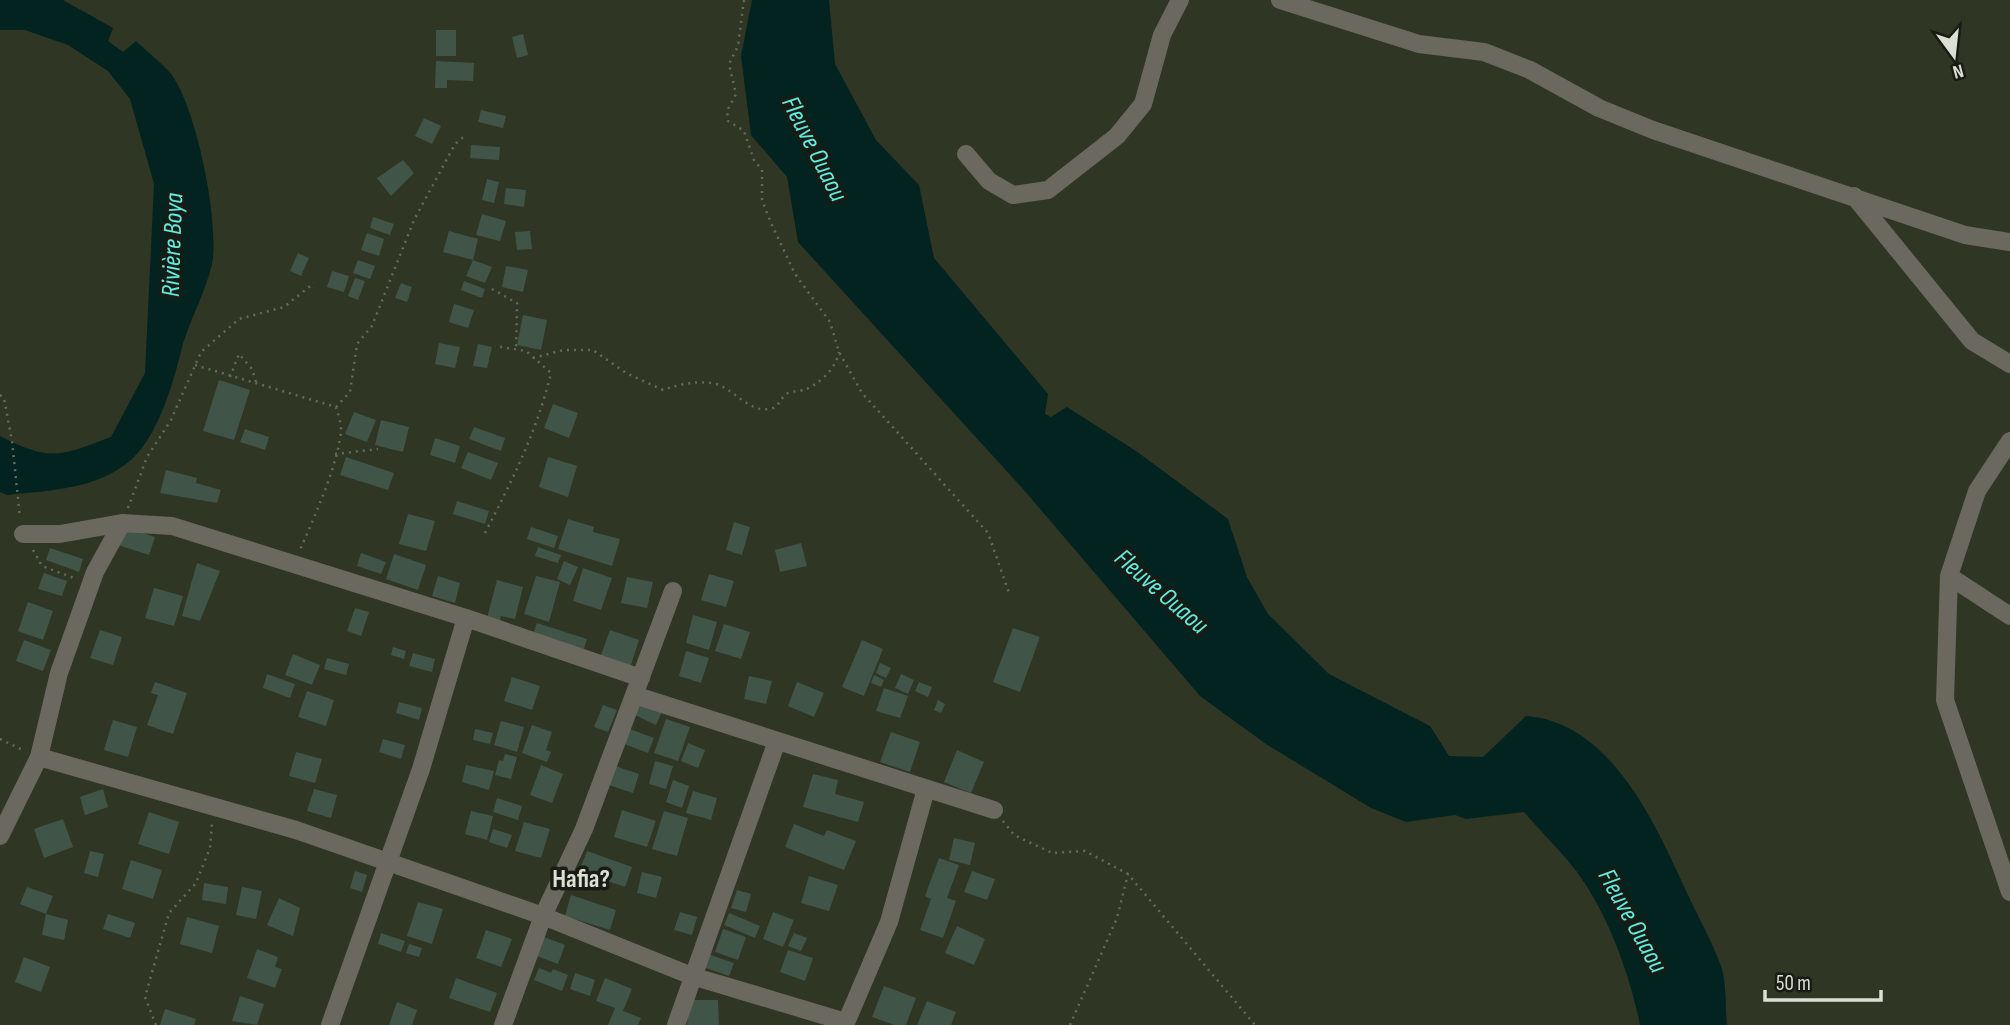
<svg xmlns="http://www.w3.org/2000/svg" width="2010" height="1025" viewBox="0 0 2010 1025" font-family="'Sofia Sans Condensed',sans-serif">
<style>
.water{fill:#032320}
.building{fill:#415448}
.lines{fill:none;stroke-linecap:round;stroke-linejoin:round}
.path{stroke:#646b5b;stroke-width:2.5;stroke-dasharray:2 5;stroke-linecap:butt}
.minor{stroke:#6b685f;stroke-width:18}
.labels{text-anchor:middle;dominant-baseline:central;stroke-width:7;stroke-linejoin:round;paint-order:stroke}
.water-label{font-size:26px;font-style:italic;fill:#60ede1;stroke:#191c14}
.neighbourhood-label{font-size:26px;font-weight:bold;fill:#dbe0d5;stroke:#191c14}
</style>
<rect width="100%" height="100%" fill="#2f3624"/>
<!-- water -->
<path class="water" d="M0,0h63l50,28 -5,13 15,11 13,-11c11,11 25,21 35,33 25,32 49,149 41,190 -6,27 -21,53 -29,80 -9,35 -23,89 -51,115 -35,31 -81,31 -125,36l-7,-3v-56c50,26 61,20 111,1l34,-64 9,-189 -24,-85 -22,-28 -40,-26 -43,-15h-25z
M752,0h77l6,64 41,76 43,45 15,73 114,136 -3,20 6,3 16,-10 69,44 92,68 19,58 21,37 61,60 101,52 19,30 34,1 43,-41c85,6 130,109 161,177 11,24 25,48 34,73 6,18 4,41 6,59h-87c-10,-50 -32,-111 -63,-153 -16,-21 -36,-40 -53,-60l-58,7 -11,-4 -49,7 -35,-14 -105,-64 -66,-48 -177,-207 -225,-247 -11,-65 -36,-42 -10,-79z"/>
<!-- building -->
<path class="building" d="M436,30h20v26h-20z
M523,34l5,21 -11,3 -5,-21z
M436,61l38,2 -1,18 -26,-1v8h-12z
M481,110l25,6 -3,12 -25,-6z
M424,118l17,8 -9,18 -17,-8z
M471,145l29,2 -1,13 -29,-2z
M403,160l11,13 -23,23 -14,-18z
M487,179l12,3 -5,21 -12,-3z
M506,188l20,2 -2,17 -20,-3z
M482,214l24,7 -6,20 -24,-6z
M373,217l21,7 -4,11 -20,-7z
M449,231l29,8 -5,21 -30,-8z
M530,231l2,18 -15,1 -2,-18z
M367,233l17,6 -5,17 -18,-6z
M298,253l11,5 -8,18 -11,-5z
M358,260l17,6 -5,13 -17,-6z
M473,260l19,7 -7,16 -19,-7z
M506,266l22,4 -5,22 -21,-5z
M332,271l17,5 -5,16 -17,-5z
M355,278l10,3 -7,19 -10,-4z
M464,281l21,8 -3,9 -21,-8z
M401,283l11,4 -5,15 -12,-4z
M454,304l20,6 -6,18 -19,-6z
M523,315l24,5 -6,30 -24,-5z
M439,343l21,4 -5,21 -20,-4z
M478,344l14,3 -5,21 -14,-2z
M219,380l31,10 -16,50 -31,-9z
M553,404l25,9 -9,25 -25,-10z
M354,412l22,8 -9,22 -22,-8z
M381,420l28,7 -6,25 -28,-7z
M474,427l31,11 -4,13 -32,-12z
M245,429l24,8 -4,13 -25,-8z
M435,438l25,8 -5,17 -25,-8z
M468,452l30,11 -7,17 -30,-12z
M346,457l48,16 -6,17 -48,-15z
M548,457l29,9 -9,31 -29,-10z
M166,470l31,8 -1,5 25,7 -4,13 -57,-10z
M457,501l32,10 -4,13 -32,-10z
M408,514l27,7 -9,30 -27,-7z
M568,519l26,8 -1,5 27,7 -8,27 -54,-17z
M734,522l16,5 -8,28 -16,-5z
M124,527l31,10 -6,18 -31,-10z
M531,527l27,9 -4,12 -27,-9z
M801,543l6,23 -27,6 -5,-22z
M538,547l23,8 -3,8 -23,-7z
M50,548l33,11 -4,13 -33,-12z
M361,553l25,9 -5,12 -24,-8z
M394,554l32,11 -8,25 -32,-11z
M564,561l14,6 -8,18 -13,-6z
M197,563l23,8 -20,50 -18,-5z
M583,568l29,10 -11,32 -28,-9z
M44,573l23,8 -5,15 -24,-7z
M709,574l25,7 -8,26 -25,-7z
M438,576l22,7 -5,20 -23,-7z
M536,576l24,6 -11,40 -25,-8z
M627,577l26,5 -6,26 -26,-5z
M497,580l26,7 -8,32 -14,-3 -2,9 -13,-3z
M154,588l29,8 -9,30 -29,-8z
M28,602l25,9 -10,29 -25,-9z
M355,608l14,4 -8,24 -14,-5z
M693,615l24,7 -8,28 -23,-7z
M537,623l50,16 -5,16 -51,-16z
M724,624l26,8 -9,27 -26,-8z
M1013,628l27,9 -20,55 -27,-10z
M100,630l22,7 -9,28 -23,-7z
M610,630l29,10 -9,28 -30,-10z
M24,640l27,10 -8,21 -27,-10z
M862,640l21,9 -19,47 -22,-9z
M393,647l13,4 -2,8 -13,-4z
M686,651l23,7 -8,25 -22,-7z
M413,653l22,6 -3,13 -23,-6z
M293,654l27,11 -8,20 -27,-10z
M327,658l22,6 -3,11 -22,-6z
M880,663l11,5 -5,10 -10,-5z
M267,674l28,10 -5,14 -27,-10z
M901,674l13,6 -6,14 -13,-6z
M874,675l10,5 -3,7 -10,-4z
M749,676l23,5 -6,23 -22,-5z
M512,677l28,9 -8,24 -28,-9z
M155,682l32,11 -14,41 -26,-9 11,-30 -7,-2z
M797,682l27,11 -10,24 -26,-11z
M919,682l13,5 -4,10 -13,-6z
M884,688l24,8 -8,22 -24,-7z
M307,691l27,9 -8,26 -28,-9z
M938,700l7,4 -4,9 -7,-3z
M639,701l23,10 -6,14 -23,-11z
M399,702l23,6 -3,12 -23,-7z
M603,705l14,5 -9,22 -14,-5z
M666,719l24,8 -12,34 -24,-8z
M113,720l24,7 -9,30 -24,-7z
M501,721l23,6 -7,25 -23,-7z
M532,725l20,7 -6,18 5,2 -4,10 -25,-9z
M627,728l27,10 -6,15 -26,-10z
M475,729l18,4 -3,11 -17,-4z
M891,732l29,10 -10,30 -30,-10z
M383,739l22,6 -4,14 -22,-7z
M688,743l17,7 -7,18 -17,-7z
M957,750l27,12 -13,31 -27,-11z
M296,752l26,7 -7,24 -26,-7z
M505,754l12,3 -6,22 -16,-4 4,-15 4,1z
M655,761l18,5 -7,23 -17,-5z
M466,765l28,6 -5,19 -27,-8z
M541,765l22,9 -11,29 -22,-8z
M615,766l24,8 -6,19 -24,-8z
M813,774l25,6 -3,14 29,8 -6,20 -55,-15z
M673,780l16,6 -7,22 -16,-6z
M103,789l5,18 -23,8 -5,-18z
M314,789l23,6 -6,23 -24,-7z
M693,791l24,7 -6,22 -25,-7z
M497,798l25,8 -4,14 -25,-8z
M622,810l34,11 -9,26 -33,-10z
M471,811l22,5 -6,24 -22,-6z
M664,811l24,7 -11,38 -25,-7z
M149,812l30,10 -10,32 -31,-10z
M63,819l10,28 -29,11 -10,-29z
M524,822l26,7 -9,29 -26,-7z
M794,824l30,12 3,-6 29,11 -12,29 -59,-23z
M493,829l19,6 -5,13 -18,-6z
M954,838l21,5 -5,22 -21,-5z
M90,851l14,3 -6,23 -14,-4z
M587,851l45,16 -7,20 -46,-16z
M939,858l20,7 -12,33 9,3 -13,37 -23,-8 11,-31 -6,-3z
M131,860l31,10 -9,29 -31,-10z
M355,871l12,4 -5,17 -12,-4z
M972,871l23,8 -8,21 -23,-8z
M642,872l20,5 -6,21 -19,-5z
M809,876l29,9 -9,26 -28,-8z
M204,883l24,4 -2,17 -24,-4z
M27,887l26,9 -7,18 -26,-10z
M242,887l20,4 -6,28 -20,-4z
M737,890l14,4 -5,18 -15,-4z
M571,895l45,15 -6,20 -45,-14z
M279,898l21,10 -7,28 -26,-11z
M418,902l25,7 -11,35 -25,-8z
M680,912l17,5 -5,18 -18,-5z
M773,912l21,8 -11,27 -20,-8z
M729,913l31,13 -5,12 -31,-13z
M46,914l22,6 -4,20 -22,-5z
M108,914l27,9 -5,15 -27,-9z
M187,917l32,9 -7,27 -32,-9z
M957,926l28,13 -11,26 -29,-12z
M723,929l23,8 -8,23 -23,-8z
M486,930l26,9 -11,28 -25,-9z
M381,933l24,8 -4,11 -23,-8z
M794,933l13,5 -6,13 -13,-5z
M544,937l21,8 -7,19 -21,-8z
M409,944l13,4 -3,9 -13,-4z
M257,949l21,8 -3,10 7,2 -7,19 -28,-10z
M788,950l25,8 -8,23 -25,-9z
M708,954l26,9 -5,13 -26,-9z
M24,957l26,10 -9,25 -26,-10z
M539,968l12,5 2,-4 15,6 -6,16 -28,-11z
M575,973l20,7 -5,16 -20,-7z
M456,978l41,15 -7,19 -41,-14z
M605,978l27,11 -9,22 18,7 -3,7h-30l7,-17 -19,-7z
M884,986l32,12 -10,27h-12l-22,-8z
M240,996l24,8 -7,21 -25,-4z
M689,1000h29l1,25h-32z
M927,1001l29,11 -5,13h-34z
M397,1002l20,8 -5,15h-23z
M165,1009l31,10 -2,6h-34z"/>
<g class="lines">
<!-- path -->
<path class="path" d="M744,0l-6,46 -9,18 7,30 -9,17 1,10 16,10 10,29 8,10v30l9,23 24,51 35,48 9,30 23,41 126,140 21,60
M492,289l25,14 -1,48
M533,358l31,-8h29l33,23 37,17c18,-6 34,-10 53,-6 18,5 32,28 53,25 11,-1 11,-12 19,-16 4,-2 12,-2 16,-3 16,-6 32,-22 35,-38
M195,365l141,42c2,7 5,15 5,22 -1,31 -28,91 -41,121
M230,377l9,-23 13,15 5,16
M0,395l4,3 8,43 8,77
M336,407l14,-15 7,-48 15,-18 42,-106 41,-76 11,-9
M335,454l43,-5
M128,508l19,-51 24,-37 30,-68 38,-33 45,-12 30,-24
M485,533c27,-52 52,-102 66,-160l-25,-22 -31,-5
M33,550l9,16 32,12
M0,739l23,11
M1003,821l11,14 38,18 33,-2 43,23 127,151
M156,1025l-11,-28 24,-84 27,-30 14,-35 2,-25
M1070,1025l47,-107 11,-44"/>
<!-- minor -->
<path class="minor" d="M1280,0l139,44 65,8 46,18 69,38 54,22 312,105 45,7
M966,154l23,27 24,14 35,-5 69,-54 26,-32 19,-69 18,-35
M1854,196l118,145 38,23
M2010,441l-33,50 -28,85 -4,124 65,192
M23,534h37l62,-11 50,3 294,92 175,60
M1949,576l61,40
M634,695l360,115
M39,757l257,73 247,86 149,60 154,46
M0,836l39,-79 20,-84 36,-101 27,-49
M330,1025l91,-256 45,-151
M503,1025l40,-109 41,-87 89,-238
M676,1025l101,-284
M845,1025l44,-103 37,-133"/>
</g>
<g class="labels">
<!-- water labels -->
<g class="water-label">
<text transform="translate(814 149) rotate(63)">Fleuve Ouaou</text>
<text transform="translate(173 245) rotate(-88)">Rivière Boya</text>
<text transform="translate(1161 592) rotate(41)">Fleuve Ouaou</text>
<text transform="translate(1632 921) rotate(61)">Fleuve Ouaou</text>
</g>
<!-- neighbourhood labels -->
<g class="neighbourhood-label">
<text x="581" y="879">Hafia?</text>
</g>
</g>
<!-- north arrow -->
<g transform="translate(1954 56) rotate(165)" stroke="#191c14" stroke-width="5" paint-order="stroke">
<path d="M0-5L12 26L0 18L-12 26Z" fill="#dbe0d5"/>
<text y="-10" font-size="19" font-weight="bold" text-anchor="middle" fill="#dbe0d5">N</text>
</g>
<!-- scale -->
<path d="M1765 990v10h116v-10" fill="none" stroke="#dbe0d5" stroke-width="3.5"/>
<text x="1776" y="990" font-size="21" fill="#dbe0d5" stroke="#191c14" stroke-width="5" paint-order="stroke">50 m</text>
</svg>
